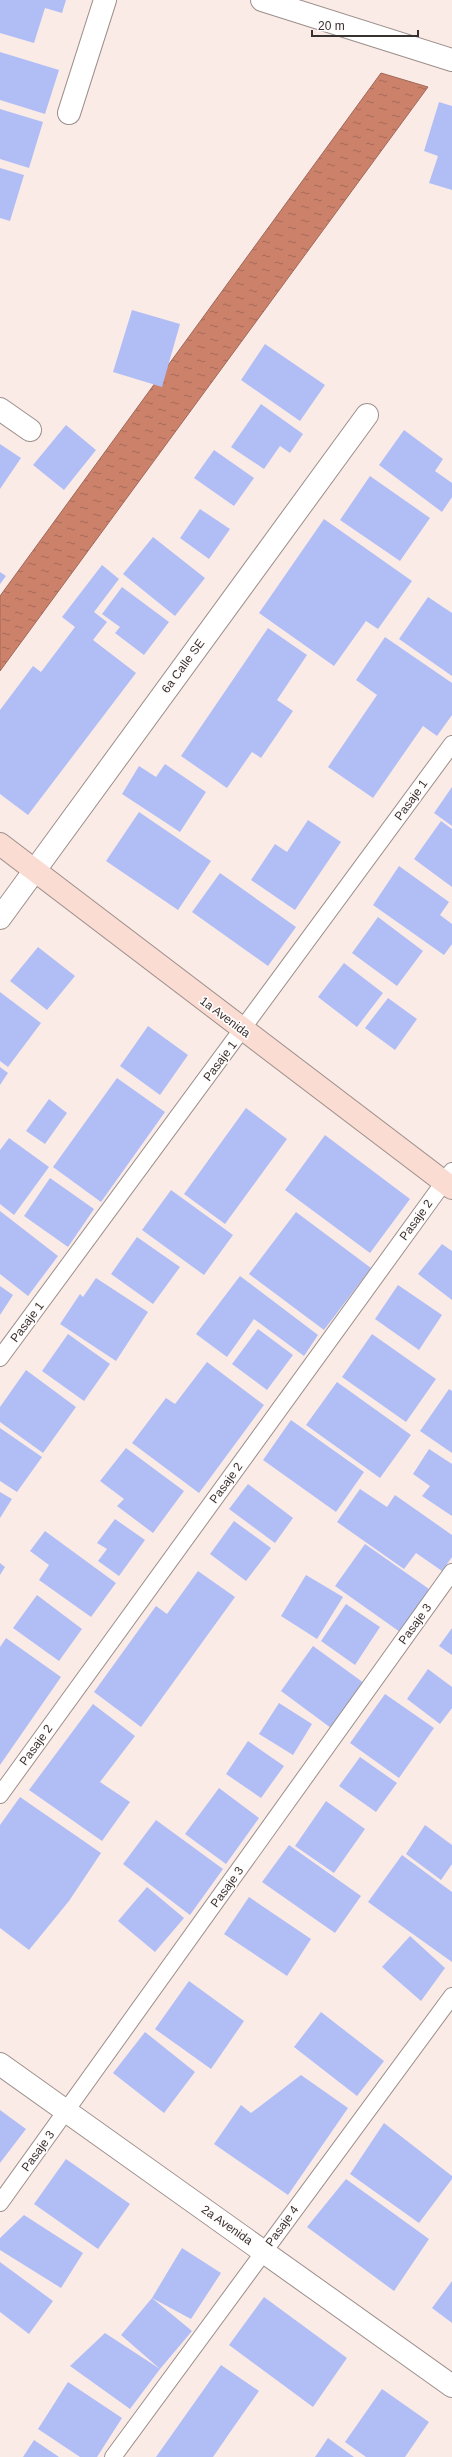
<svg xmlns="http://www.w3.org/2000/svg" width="452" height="2457" viewBox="0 0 452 2457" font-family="Helvetica,sans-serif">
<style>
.water{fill:url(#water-ripples);stroke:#9f6959}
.building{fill:#b1bef5}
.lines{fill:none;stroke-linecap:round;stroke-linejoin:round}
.lane-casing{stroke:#9c8f8b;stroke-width:18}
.street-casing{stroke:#9c8f8b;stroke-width:24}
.secondary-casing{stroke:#9c8f8b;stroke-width:24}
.lane{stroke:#fff;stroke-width:16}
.street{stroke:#fff;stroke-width:22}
.secondary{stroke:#fadcd3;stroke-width:22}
.labels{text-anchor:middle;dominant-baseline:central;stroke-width:3.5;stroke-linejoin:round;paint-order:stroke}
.street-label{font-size:12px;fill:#373130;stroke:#fffcfb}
</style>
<defs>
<pattern id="water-ripples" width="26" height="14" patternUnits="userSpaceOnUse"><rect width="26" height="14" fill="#cc816a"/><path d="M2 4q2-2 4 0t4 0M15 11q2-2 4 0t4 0" fill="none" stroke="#a66a58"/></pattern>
</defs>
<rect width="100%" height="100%" fill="#faebe7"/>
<!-- water -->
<path class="water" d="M381,73l47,14 -428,584v-75z"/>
<!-- building -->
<path class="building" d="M0,0h66l-4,13 -17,-5 -11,35 -34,-10z
M0,52l59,18 -14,44 -45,-14z
M439,102l13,4v84l-23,-7 9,-27 -14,-5z
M0,109l43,13 -14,46 -29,-9z
M0,168l24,7 -14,46 -10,-3z
M132,310l48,14 -18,63 -49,-15z
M265,344l60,41 -25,36 -59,-41z
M261,404l42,30 -13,19 -10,-7 -16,23 -33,-22z
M66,425l30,25 -32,40 -31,-25z
M404,430l39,29 -8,12 17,12v14l-10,15 -63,-47z
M0,444l21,14 -21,31z
M214,450l40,28 -20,28 -40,-28z
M370,476l60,42 -30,43 -60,-41z
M200,509l30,20 -21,30 -29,-21z
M324,519l88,62 -34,48 -12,-8 -32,45 -75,-53z
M153,537l52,41 -30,38 -52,-42z
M102,565l17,14 -25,33 13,10 -14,18 43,33 -108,142 -28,-21v-84l33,-44 8,6 34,-45 -13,-10z
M0,572l6,4 -6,8z
M122,587l47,35 -25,33 -29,-22 5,-6 -18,-13z
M428,597l24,16v63l-53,-37z
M268,628l39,27 -30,45 16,11 -32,47 -9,-6 -25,36 -46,-32z
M385,637l67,46v32l-15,21 -14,-10 -50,72 -45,-31 49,-72 -21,-15z
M165,764l41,28 -26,40 -58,-38 17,-28 17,11z
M452,787v39l-18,-13z
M139,812l72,49 -33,49 -72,-49z
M308,820l33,22 -46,68 -44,-30 24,-36 12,8z
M441,821l11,8v58l-38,-28z
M399,866l50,36 -9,13 12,9v20l-8,11 -71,-50z
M220,873l76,54 -28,39 -76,-54z
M378,917l45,34 -26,35 -45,-33z
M38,947l37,29 -28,34 -37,-29z
M344,963l39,30 -26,34 -39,-30z
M0,992l41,31 -33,44 -8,-6z
M388,998l29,21 -22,31 -30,-22z
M148,1026l40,29 -28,40 -40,-29z
M0,1067l8,6 -8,12z
M117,1078l48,34 -64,90 -48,-35z
M49,1099l18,14 -22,31 -19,-13z
M246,1108l41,31 -62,85 -41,-30z
M325,1135l85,64 -40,54 -85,-63z
M9,1138l40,29 -35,48 -14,-11v-54z
M50,1178l44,31 -26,38 -44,-31z
M171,1190l62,45 -29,40 -62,-45z
M0,1211l58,45 -30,40 -28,-22z
M296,1212l75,56 -47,62 -75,-56z
M137,1237l43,30 -27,37 -42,-30z
M442,1244l10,7v49l-34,-26z
M240,1276l78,59 -14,21 -50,-37 -27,38 -31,-23z
M96,1278l52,34 -32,49 -56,-37 20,-30 3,3z
M398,1285l44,30 -23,35 -44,-31z
M0,1286l13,9 -13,20z
M258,1329l35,26 -26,35 -35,-26z
M68,1334l42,30 -26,37 -42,-30z
M372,1334l64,45 -30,43 -64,-45z
M207,1362l57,43 -65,88 -67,-50 34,-45 9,6z
M26,1370l50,37 -33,46 -43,-31v-15z
M337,1382l74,53 -31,43 -74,-53z
M449,1389l3,2v62l-32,-22z
M291,1420l73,52 -28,40 -73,-52z
M0,1428l42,29 -25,35 -17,-11z
M126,1448l58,43 -31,42 -36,-27 7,-7 -24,-18z
M429,1449l23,15v52l-30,-20 8,-10 -17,-12z
M248,1484l45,34 -18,25 -46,-34z
M360,1489l27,18 8,-12 57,40v22l-10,14 -26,-18 -12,16 -67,-47z
M0,1492l12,7 -12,19z
M115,1519l30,21 -26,36 -21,-15 9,-12 -10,-6z
M234,1521l37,27 -25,33 -36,-27z
M45,1531l71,52 -25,34 -52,-37 10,-15 -19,-14z
M365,1544l64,45 -29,43 -65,-46z
M0,1563l5,4 -5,8z
M198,1571l37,26 -94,130 -47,-35 62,-86 11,8z
M306,1575l37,22 -26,42 -36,-23z
M37,1595l45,34 -23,32 -46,-33z
M346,1604l34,23 -25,38 -34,-24z
M452,1628v27l-13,-9z
M6,1638l55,39 -61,88v-118z
M313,1646l51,37 -33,45 -50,-37z
M428,1669l24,18v21l-12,16 -33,-25z
M385,1694l49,34 -35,50 -49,-35z
M279,1703l33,21 -19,31 -34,-21z
M93,1704l42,32 -35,46 30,20 -28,39 -73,-51z
M248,1741l36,25 -23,32 -35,-24z
M360,1757l37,26 -21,29 -37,-26z
M219,1788l40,30 -33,46 -41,-30z
M20,1797l81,56 -32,48 -40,49 -29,-22v-103z
M326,1801l39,28 -31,44 -39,-27z
M156,1820l67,49 -33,46 -67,-51z
M425,1825l27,20v19l-11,16 -35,-26z
M289,1845l72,51 -26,37 -73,-51z
M402,1855l50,37v70l-84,-60z
M147,1887l37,31 -29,34 -37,-31z
M249,1897l62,42 -24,37 -63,-42z
M410,1936l35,32 -24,33 -39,-34z
M189,1981l55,40 -33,48 -56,-40z
M321,2012l63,49 -27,35 -63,-49z
M145,2032l50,40 -31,41 -51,-40z
M301,2075l47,33 -60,87 -74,-51 27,-39 10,8z
M0,2110l26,19 -26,34z
M384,2123l68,53v3l-33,44 -69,-49z
M66,2159l64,45 -32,45 -64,-45z
M346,2179l83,60 -35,52 -87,-64z
M24,2215l59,38 -22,35 -61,-38v-12z
M182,2248l39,25 -30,46 -39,-21z
M0,2262l53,39 -24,33 -29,-22z
M452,2281v42l-20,-15z
M264,2297l83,61 -34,49 -84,-62z
M152,2298l40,33 -32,38 -39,-34z
M105,2333l55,36 -30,40 -60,-43z
M221,2365l38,26 -26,37 -20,29h-57z
M68,2382l54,36 -25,39h-17l-42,-28z
M382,2389l47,33 -24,35h-39l-21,-15z
M328,2438l26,19h-39z
M34,2440l25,17h-36z"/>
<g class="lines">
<defs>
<path id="lane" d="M0,1358l452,-614
M0,1795l452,-624
M0,2203l452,-631
M113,2457l339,-461"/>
<path id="street" d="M262,0l190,60
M69,113l36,-113
M0,409l30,21
M0,918l367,-503
M0,2064l452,322"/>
<path id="secondary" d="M0,844l452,344"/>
</defs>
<!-- lane casing -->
<use href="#lane" class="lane-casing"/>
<!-- street casing -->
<use href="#street" class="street-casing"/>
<!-- secondary casing -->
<use href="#secondary" class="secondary-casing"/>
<!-- lane -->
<use href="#lane" class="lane"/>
<!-- street -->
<use href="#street" class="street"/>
<!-- secondary -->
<use href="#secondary" class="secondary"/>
</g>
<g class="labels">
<!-- street labels -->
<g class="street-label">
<text transform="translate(183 666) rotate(-54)">6a Calle SE</text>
<text transform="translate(411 800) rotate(-54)">Pasaje 1</text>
<text transform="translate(225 1017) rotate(37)">1a Avenida</text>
<text transform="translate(220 1061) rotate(-53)">Pasaje 1</text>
<text transform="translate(416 1220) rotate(-54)">Pasaje 2</text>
<text transform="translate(27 1322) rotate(-53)">Pasaje 1</text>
<text transform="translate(226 1483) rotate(-54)">Pasaje 2</text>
<text transform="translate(415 1624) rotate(-54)">Pasaje 3</text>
<text transform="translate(36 1745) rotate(-54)">Pasaje 2</text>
<text transform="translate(227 1887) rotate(-54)">Pasaje 3</text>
<text transform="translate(38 2151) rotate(-54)">Pasaje 3</text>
<text transform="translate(227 2225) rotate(35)">2a Avenida</text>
<text transform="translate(282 2226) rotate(-54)">Pasaje 4</text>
</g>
</g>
<!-- scale -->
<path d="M312 30v6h106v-6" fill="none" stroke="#373130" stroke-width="2"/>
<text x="318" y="30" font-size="12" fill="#373130" stroke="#fffcfb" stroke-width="3" paint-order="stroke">20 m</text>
</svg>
